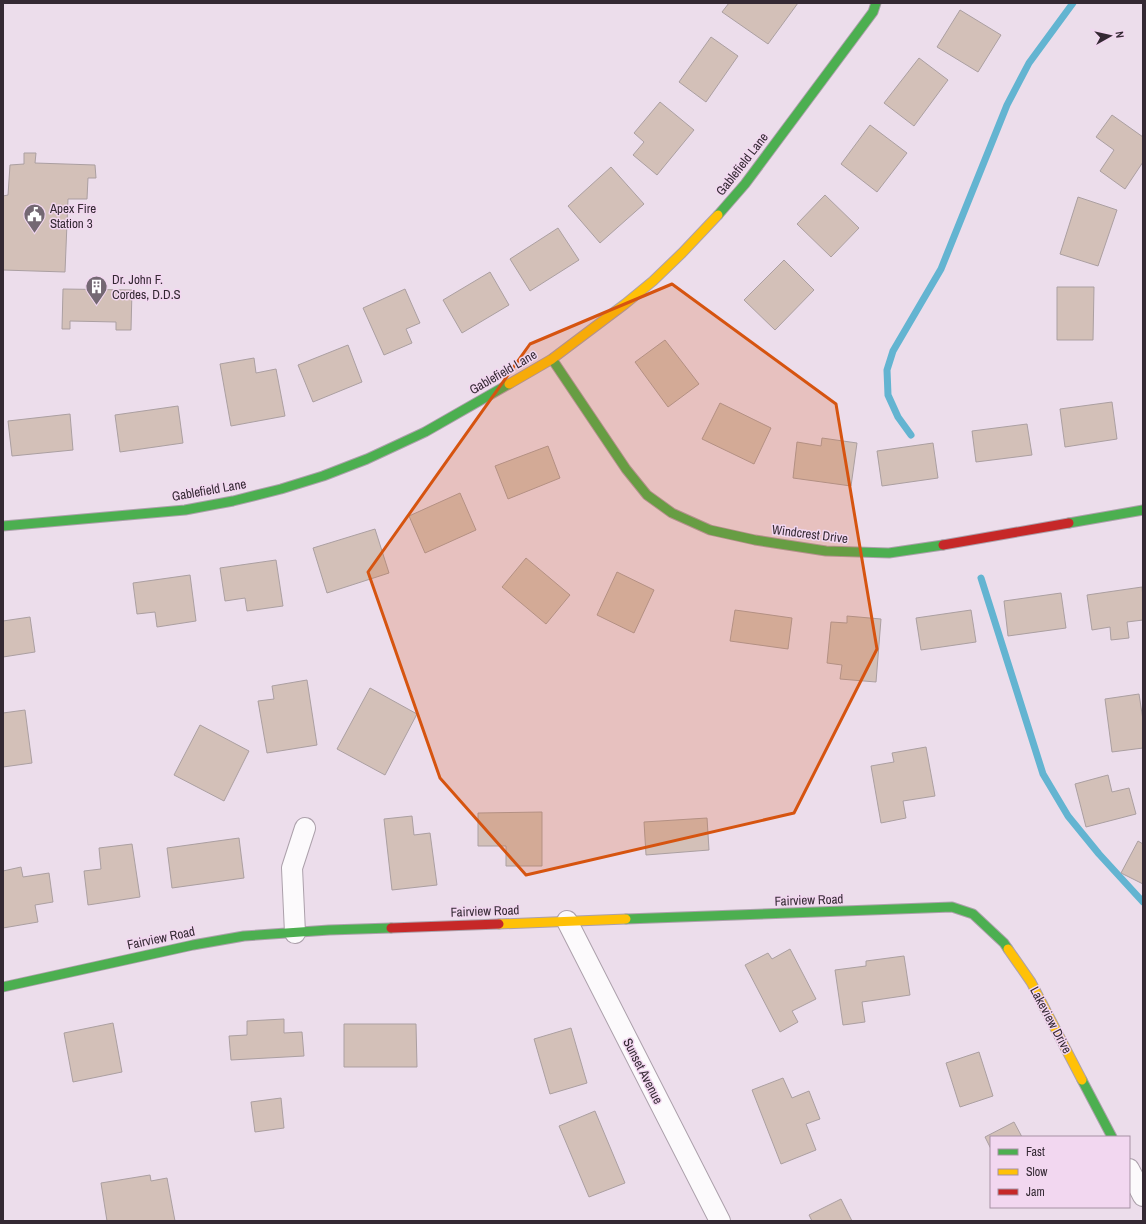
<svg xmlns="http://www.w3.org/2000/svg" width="1146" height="1224" viewBox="0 0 1146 1224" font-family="'Archivo Narrow',sans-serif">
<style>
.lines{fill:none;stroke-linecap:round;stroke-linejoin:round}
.stream{stroke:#63b4d1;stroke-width:7}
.building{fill:#d3c0b8;stroke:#ab9fa1}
.street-casing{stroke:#aca0ab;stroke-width:22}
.fast-casing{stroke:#aca0ab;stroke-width:11}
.slow-casing{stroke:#aca0ab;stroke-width:11}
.jam-casing{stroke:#aca0ab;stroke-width:11}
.street{stroke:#fcfafc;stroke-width:20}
.fast{stroke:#4caf50;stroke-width:9}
.slow{stroke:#ffc107;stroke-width:9}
.jam{stroke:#c62828;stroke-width:9}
.marked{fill:#d65410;fill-opacity:0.2;stroke:#d65410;stroke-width:3;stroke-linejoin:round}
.labels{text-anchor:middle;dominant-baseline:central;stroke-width:3;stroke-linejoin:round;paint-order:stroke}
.street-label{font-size:13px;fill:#342933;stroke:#f2d7f0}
.poi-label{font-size:13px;fill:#342933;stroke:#f2d7f0;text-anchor:start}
</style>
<rect width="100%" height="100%" fill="#ecddeb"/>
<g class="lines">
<!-- stream -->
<path class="stream" d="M911,435l-13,-18 -10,-22 -1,-25 6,-19 48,-82 66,-164 22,-42 44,-60
M981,578l62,196 25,42 31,38 44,48"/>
</g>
<!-- building -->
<path class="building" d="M729,3h69l-30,41 -46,-32z
M960,10l41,25 -23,37 -41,-25z
M711,37l27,19 -32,46 -27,-20z
M919,58l29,22 -34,46 -30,-23z
M660,102l34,28 -37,45 -24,-20 11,-13 -10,-9z
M1112,115l31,22v25l-18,27 -25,-18 14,-21 -18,-13z
M870,125l37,28 -30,39 -36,-28z
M24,153h12l-1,10 60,2 1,13h-8l-1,21h-19l-3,73 -62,-2v-74l5,-1 2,-30 14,-1z
M611,167l33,37 -44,39 -32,-37z
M825,195l34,33 -28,29 -34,-33z
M1078,197l39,13 -19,56 -38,-12z
M558,228l21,32 -49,31 -20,-32z
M784,260l30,30 -39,40 -31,-30z
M490,272l19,33 -47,28 -19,-33z
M1057,287h37l-1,53h-36z
M63,289l69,1 -1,40h-15v-8l-46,-1v8h-8z
M405,289l15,34 -14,6 6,14 -28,12 -21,-47z
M665,340l34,44 -31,23 -33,-45z
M348,345l14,37 -49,20 -15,-37z
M254,358l2,15 20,-4 9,47 -54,10 -11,-62z
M1112,402l5,37 -52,8 -5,-38z
M720,403l51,25 -17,36 -52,-25z
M178,406l5,37 -63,9 -5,-37z
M70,414l3,36 -61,6 -4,-35z
M1027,424l5,31 -56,7 -4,-31z
M822,438l35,5 -6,43 -58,-8 4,-36 24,4z
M933,443l5,35 -56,8 -5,-35z
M548,446l12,32 -52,21 -13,-33z
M460,493l16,37 -51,23 -16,-37z
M375,529l14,44 -62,20 -14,-45z
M526,558l44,37 -24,29 -44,-37z
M276,560l7,46 -36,5 -2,-13 -20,3 -5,-33z
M617,572l37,18 -20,43 -37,-18z
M190,575l6,46 -39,6 -2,-15 -18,2 -4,-31z
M1142,587l1,11v22l-16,2 2,16 -18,2 -1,-13 -18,3 -5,-35z
M1061,593l5,35 -58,8 -4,-35z
M735,610l57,8 -4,31 -58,-8z
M971,610l5,32 -55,8 -5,-32z
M847,616l34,3 -5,63 -36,-3 2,-14 -15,-2 4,-41 16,1z
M30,617l5,35 -32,5v-36z
M307,680l10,65 -50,8 -9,-52 16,-2 -2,-13z
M370,688l47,26 -32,61 -48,-26z
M1139,694l4,26v28l-31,4 -7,-53z
M25,710l7,53 -29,4v-54z
M200,725l49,26 -25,50 -50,-26z
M926,747l9,49 -32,5 3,17 -25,5 -10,-57 23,-4 -2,-9z
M1108,775l4,17 17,-4 7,26 -50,13 -11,-43z
M542,812v54h-36v-20h-28v-33z
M412,816l2,19 16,-2 7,52 -45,5 -8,-71z
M707,818l2,32 -63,5 -2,-33z
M239,838l5,40 -72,10 -5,-40z
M1138,841l5,3v40l-22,-11z
M132,844l8,53 -52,8 -4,-34 17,-2 -2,-21z
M21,867l2,10 26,-4 4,29 -18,3 3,17 -35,6v-57z
M790,949l26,50 -24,12 6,11 -18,10 -35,-67 23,-12 4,6z
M904,956l6,39 -48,7 3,20 -22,3 -8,-55 31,-4v-5z
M284,1019v14l18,-1 2,24 -73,4 -2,-24 18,-1v-14z
M113,1023l9,49 -49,10 -9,-49z
M344,1024h72l1,43h-73z
M571,1028l16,55 -37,11 -16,-55z
M979,1052l14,44 -33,11 -14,-44z
M783,1078l9,20 17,-7 11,28 -14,5 10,26 -35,14 -29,-74z
M281,1098l3,30 -29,4 -4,-30z
M595,1111l30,72 -36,14 -30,-71z
M1014,1122l8,15h-31v12l-6,-12z
M150,1175l1,6 16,-3 8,43h-68l-6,-38z
M841,1199l11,22h-40l-3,-6z"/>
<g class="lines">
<defs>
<path id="street" d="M567,921l153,300
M295,933l-3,-65 13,-40
M1129,1169l14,27"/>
<path id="fast" d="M718,215l27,-31 128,-172 3,-9
M552,359l74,110 21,26 25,18 38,17 45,10 71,11 63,2 54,-8
M1069,523l74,-13
M3,526l182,-16 48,-9 48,-12 42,-13 44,-17 58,-27 84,-48
M626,919l326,-12 21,7 31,29 4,6
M3,987l190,-42 51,-9 85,-6 62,-2
M1082,1080l30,57"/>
<path id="slow" d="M509,384l43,-25 73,-55 28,-23 29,-28 36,-38
M499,924l127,-5
M1008,949l23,33 51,98"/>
<path id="jam" d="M943,545l126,-22
M391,928l108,-4"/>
</defs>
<!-- street casing -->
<use href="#street" class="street-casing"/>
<!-- fast casing -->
<use href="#fast" class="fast-casing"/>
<!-- slow casing -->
<use href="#slow" class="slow-casing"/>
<!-- jam casing -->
<use href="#jam" class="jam-casing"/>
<!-- street -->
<use href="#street" class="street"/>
<!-- fast -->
<use href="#fast" class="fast"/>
<!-- slow -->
<use href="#slow" class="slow"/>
<!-- jam -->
<use href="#jam" class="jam"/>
</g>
<!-- marked area -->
<path class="marked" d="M672,284l164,120 41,245 -83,164 -268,62 -86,-97 -72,-206 162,-228z"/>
<!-- icons -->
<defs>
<symbol id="civic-pin" viewBox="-11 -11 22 30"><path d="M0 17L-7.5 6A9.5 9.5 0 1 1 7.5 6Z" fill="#746873" stroke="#f2d7f0"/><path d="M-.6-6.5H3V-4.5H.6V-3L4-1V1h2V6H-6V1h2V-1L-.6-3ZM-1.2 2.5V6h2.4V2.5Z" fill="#fff"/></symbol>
<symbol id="building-pin" viewBox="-11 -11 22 30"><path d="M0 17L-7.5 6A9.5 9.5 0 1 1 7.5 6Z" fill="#746873" stroke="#f2d7f0"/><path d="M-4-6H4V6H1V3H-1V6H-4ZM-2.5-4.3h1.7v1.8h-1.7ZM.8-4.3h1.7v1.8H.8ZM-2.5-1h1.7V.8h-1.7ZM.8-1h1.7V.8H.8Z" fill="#fff"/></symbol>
</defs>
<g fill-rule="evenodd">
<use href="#civic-pin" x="22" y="202" width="25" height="34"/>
<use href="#building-pin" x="84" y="274" width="25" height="34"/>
</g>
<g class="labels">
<!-- street labels -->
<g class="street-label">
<text transform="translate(742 164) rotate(-52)">Gablefield Lane</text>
<text transform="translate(503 372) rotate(-30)">Gablefield Lane</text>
<text transform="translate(209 490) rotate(-10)">Gablefield Lane</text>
<text transform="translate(810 534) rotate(7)">Windcrest Drive</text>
<text transform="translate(809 900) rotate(-2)">Fairview Road</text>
<text transform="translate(485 911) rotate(-2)">Fairview Road</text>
<text transform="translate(161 938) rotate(-12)">Fairview Road</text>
<text transform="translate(1051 1020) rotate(62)">Lakeview Drive</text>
<text transform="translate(643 1071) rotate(63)">Sunset Avenue</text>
</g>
<!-- poi labels -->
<g class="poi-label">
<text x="50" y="208">Apex Fire<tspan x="50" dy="15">Station 3</tspan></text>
<text x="112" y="279">Dr. John F.<tspan x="112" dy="15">Cordes, D.D.S</tspan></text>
</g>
</g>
<!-- border -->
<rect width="1146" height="1224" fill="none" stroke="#342933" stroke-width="8"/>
<!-- legend -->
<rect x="990" y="1136" width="140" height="72" fill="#f2d7f0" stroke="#a691a4"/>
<rect x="998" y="1149" width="20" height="6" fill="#4caf50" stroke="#a691a4"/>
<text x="1026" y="1156" font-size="12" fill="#342933">Fast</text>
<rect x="998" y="1169" width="20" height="6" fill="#ffc107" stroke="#a691a4"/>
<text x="1026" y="1176" font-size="12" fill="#342933">Slow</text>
<rect x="998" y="1189" width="20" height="6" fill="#c62828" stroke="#a691a4"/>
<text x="1026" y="1196" font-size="12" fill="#342933">Jam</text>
<!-- north arrow -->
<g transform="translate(1110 36) rotate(82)" stroke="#f2d7f0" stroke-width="3" paint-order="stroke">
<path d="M0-3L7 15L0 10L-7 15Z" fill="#342933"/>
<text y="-6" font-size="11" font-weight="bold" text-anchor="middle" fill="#342933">N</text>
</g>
</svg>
